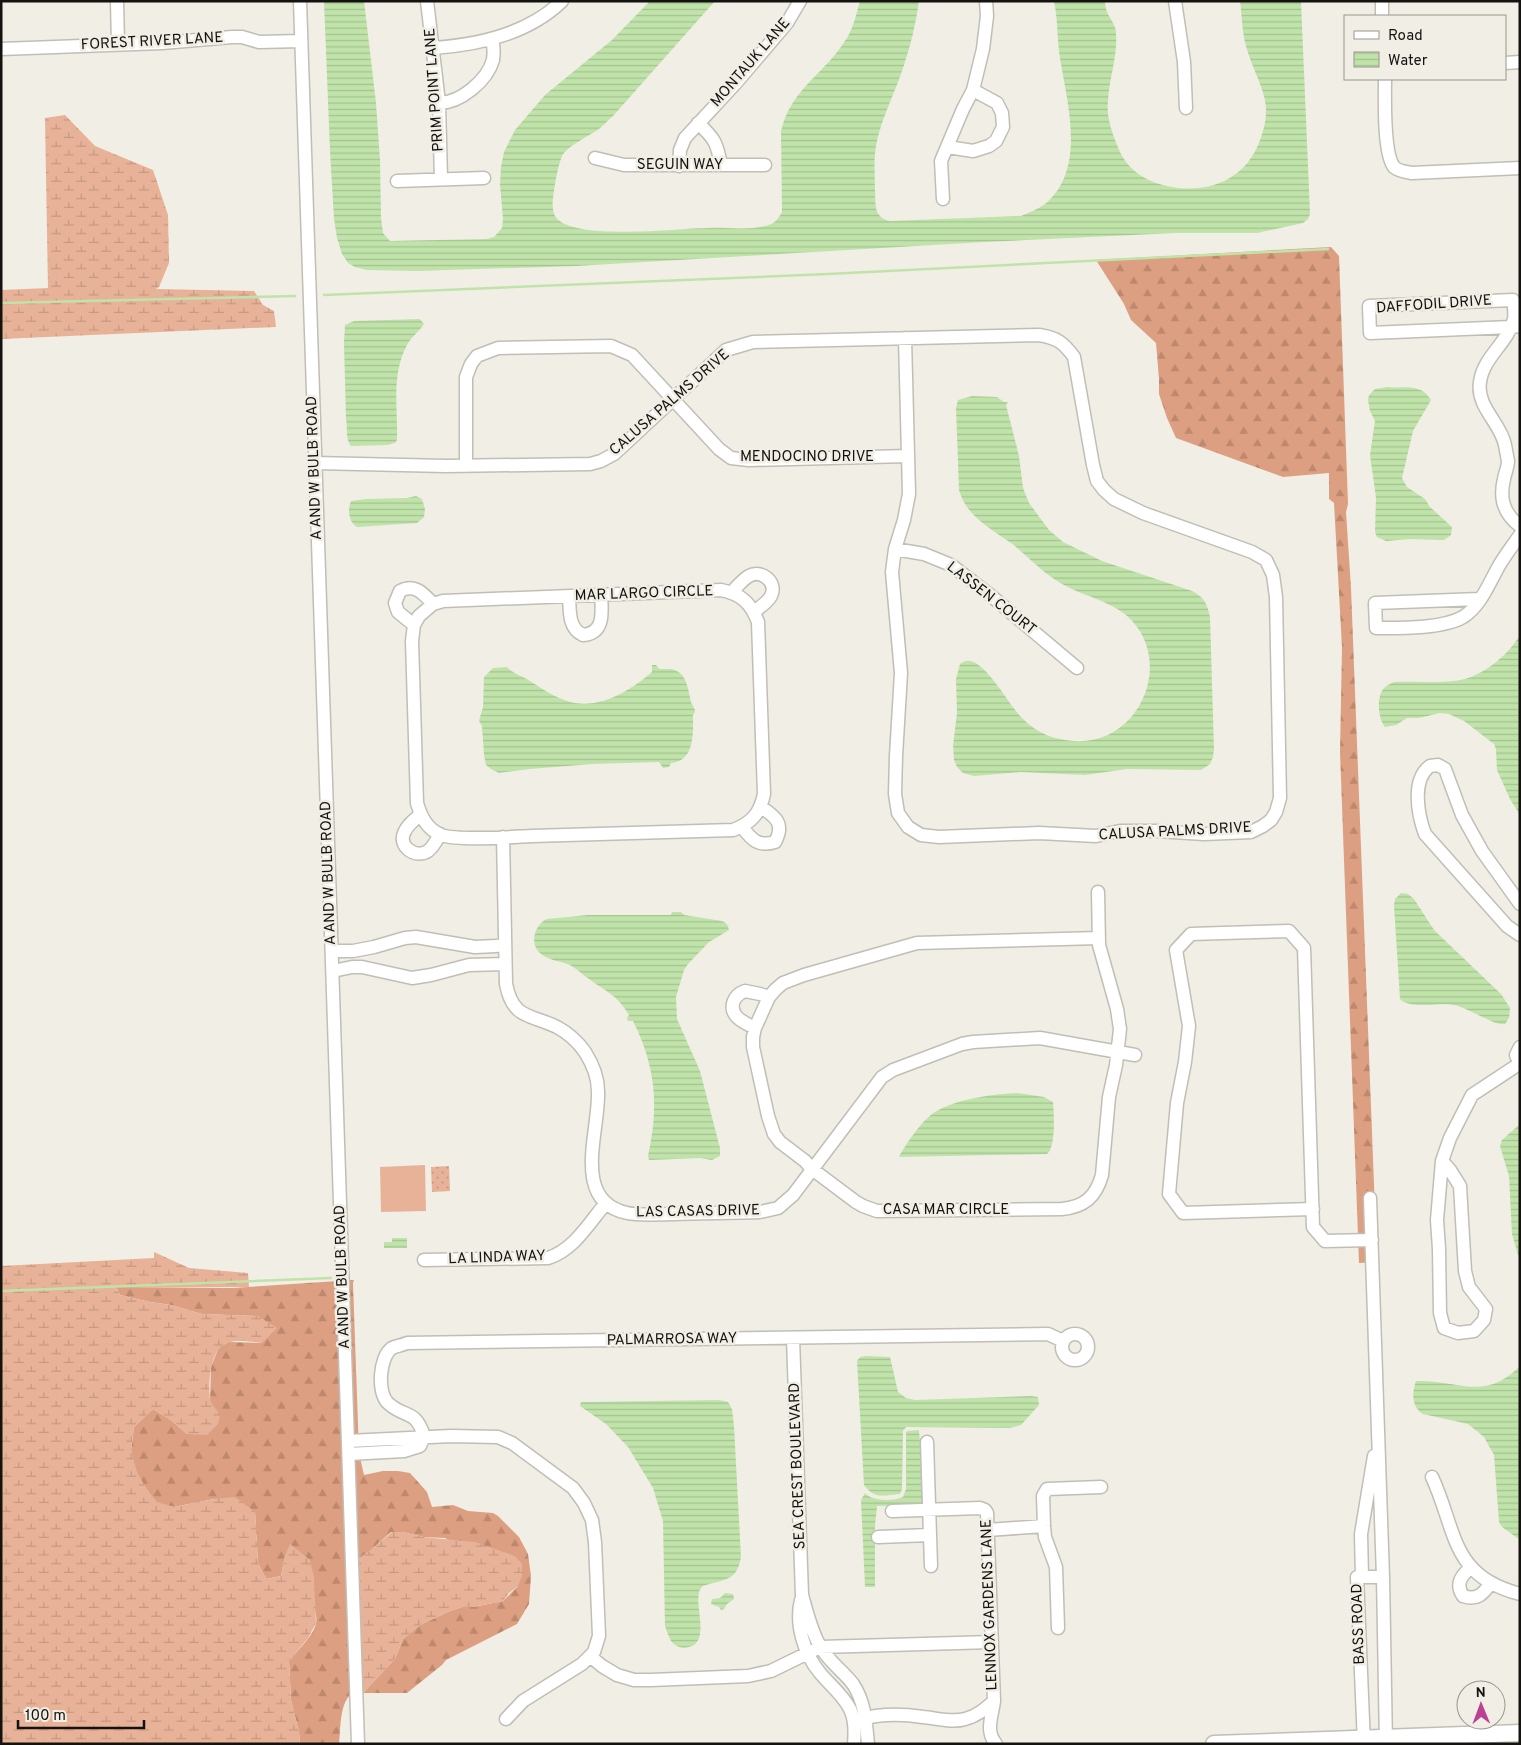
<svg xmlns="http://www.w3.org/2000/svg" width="1521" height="1745" viewBox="0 0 1521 1745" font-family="Overpass,sans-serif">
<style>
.forest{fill:url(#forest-firs)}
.wetland{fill:url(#wetland-marsh)}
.park{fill:url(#park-dots)}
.pitch{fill:#e8b298}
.water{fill:url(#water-rules)}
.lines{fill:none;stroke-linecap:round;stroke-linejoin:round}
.stream{stroke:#c0e3aa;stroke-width:2.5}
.minor-casing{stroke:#c1beb6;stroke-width:15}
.major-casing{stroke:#c1beb6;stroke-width:19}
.minor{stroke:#fff;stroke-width:12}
.major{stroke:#fff;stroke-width:16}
.labels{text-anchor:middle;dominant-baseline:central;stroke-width:5;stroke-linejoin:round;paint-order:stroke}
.street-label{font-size:15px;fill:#151310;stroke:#f1eee5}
</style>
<defs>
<pattern id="forest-firs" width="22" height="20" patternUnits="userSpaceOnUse" patternTransform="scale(1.25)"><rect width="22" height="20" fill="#dd9f81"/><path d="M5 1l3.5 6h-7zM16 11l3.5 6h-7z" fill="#bd886e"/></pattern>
<pattern id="wetland-marsh" width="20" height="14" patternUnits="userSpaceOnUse" patternTransform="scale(1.25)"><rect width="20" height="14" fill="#e8b298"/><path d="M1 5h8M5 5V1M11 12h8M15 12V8" fill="none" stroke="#c69882"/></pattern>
<pattern id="park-dots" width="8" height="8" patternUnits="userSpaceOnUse" patternTransform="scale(1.25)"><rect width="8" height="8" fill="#e8b298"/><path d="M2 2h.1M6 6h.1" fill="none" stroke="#c69882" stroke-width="1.8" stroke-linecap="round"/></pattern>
<pattern id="water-rules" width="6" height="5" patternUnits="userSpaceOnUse" patternTransform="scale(1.25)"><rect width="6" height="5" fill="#c0e3aa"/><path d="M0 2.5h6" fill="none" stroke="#a4c291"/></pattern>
</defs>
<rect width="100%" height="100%" fill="#f1eee5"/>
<!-- forest -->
<path class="forest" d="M1331,247l8,9 9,248 -2,8 5,76 26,674 -18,1 -19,-511 2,-105 -8,-144 -5,-4v-26l-46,4 -107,-39 -9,-20 -8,-24v-15l-3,-36 -25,-23 -7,-16 -28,-44z
M347,1280h7l-1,3 6,170 5,22 19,-4h15l12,2 17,19 5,15 21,-2 15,6 25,2 5,3 21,21 9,17 3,22 -2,28 -12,20 -71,36 -4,5 -35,28h-44l32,-34 8,-20 17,-14 30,-14 12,-4h11l30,-6 15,-15 -73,-48 -22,-1 -20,-5h-12l-21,19 -13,9z
M338,1281l14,412c-13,11 -11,35 -13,51h-39l-1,-12 -8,-32 -2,-39c7,-9 25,-26 27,-38 4,-17 -22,-52 -31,-67l-4,20 -15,3 -8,-16 -3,-51 -41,-13 -40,8 -17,-4 -10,-13 -11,-18 -5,-22 3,-23 19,-18 18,11 16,14 23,-33 1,-34 8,-20 10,-5 33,1 -4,-27 -56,-2 -31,-9 -21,-3 -30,-7 -4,-8 117,1z"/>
<!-- wetland -->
<path class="wetland" d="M65,115l30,31 58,24 15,45 1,48 -10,24 -3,2 98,2 9,14 11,6 2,16 -275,12v-49l47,-2 -3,-170z
M154,1252l35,16 59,5 1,14h-133l4,8 30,7 21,3 31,9 56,2 19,12 -15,15c-10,-1 -25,-4 -35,0 -17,6 -19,40 -17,56 1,5 7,11 10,16l-2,9 -11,11 -20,-1 -16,-14 -18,-11 -19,18 -3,23 6,22 10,18 10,12 17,5 40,-8 21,-2 20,15 3,51 8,16 15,-3 4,-20 5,-12 20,16 4,17 2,46 -8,15 -19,23 2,39 8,32 1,12h-299v-478l153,-8z
M392,1532h11l20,5 52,5 40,14 7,8v12l-4,10 -9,7 -6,8 -30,6h-11l-12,4 -30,14 -17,14 -8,20 -32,34 -6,-133 13,-9z"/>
<!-- park -->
<path class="park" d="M449,1166l1,25 -18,1 -1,-25z"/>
<!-- pitch -->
<path class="pitch" d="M425,1165l1,46 -45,1 -1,-45z"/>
<!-- water -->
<path class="water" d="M324,1h40l12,102 4,57 1,58 2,15 7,8 97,-2 7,-2 8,-9 1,-9 -3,-35 1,-17 3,-15 11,-22 30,-35 67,-55 38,-39h65l-102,115c-5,4 -9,9 -14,13 -10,7 -32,17 -37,27 -4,10 -6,23 -8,34 -1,8 -3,18 1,26 15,26 125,12 153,12 19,-1 42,3 61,-3 6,-2 10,-7 13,-13l-1,-80c8,-41 43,-58 64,-91 8,-11 11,-26 15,-40h59c-3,22 -8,43 -15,64 -8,26 -21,49 -27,76 -4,16 -2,33 -2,50 1,14 -2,26 15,30l131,-5c9,-4 17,-7 24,-12 42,-35 22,-101 15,-146 -3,-19 -2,-38 -6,-57h51c0,4 1,8 2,11 3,7 9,13 9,21 2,23 -7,45 -8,68 -2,17 5,35 12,51 11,23 34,33 58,36 41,4 73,-15 84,-54 4,-11 5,-23 3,-34 -4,-18 -14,-35 -19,-54 -4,-14 -4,-30 -6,-45h61l9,213 -2,5 -5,4 -46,10h-82l-191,9 -408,24 -159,5 -50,-1 -12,-3 -7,-4 -6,-9 -5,-16 -3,-19 -4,-68z
M420,319l4,5c-5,8 -13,13 -17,21 -16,30 -9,63 -10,95l-2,3 -8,2 -36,1c-6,-7 -3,-18 -5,-27l-2,-77 1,-17 9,-4z
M1387,387c17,2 33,-5 44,13l-18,31 -11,47 5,9 18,12 5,8 22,20 -1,8 -7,5 -34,-1 -24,2 -9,-4 -2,-5 1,-34 -6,-43 5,-34 -5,-10 -2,-11 1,-5 6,-6z
M972,396l25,1 7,5h4l-2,3 13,51 4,32 6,15 20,27 14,12 39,19 90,30c12,6 15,12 18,26l4,132 -1,8 -3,7 -9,6 -74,-1 -42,6 -64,-3 -47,4 -11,-3 -6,-6 -3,-7 -1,-14 4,-33 -1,-34 4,-15c3,-2 6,-4 10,-3 18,3 39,45 53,58 14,14 31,21 51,22 66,5 103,-82 52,-126 -17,-14 -39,-18 -58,-28 -22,-10 -38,-29 -57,-44 -21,-15 -45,-27 -52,-53l-3,-82 2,-8z
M416,496l6,3 3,10 -1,8 -7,6 -60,4c-8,-5 -10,-17 -6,-26l15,-2 41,-1z
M1520,635v180l-10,-16 -13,-29 -1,-21 -2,-5 -30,-23 -15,-7 -9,-1 -21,5h-12l-11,7 -11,2c-7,-8 -9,-30 -1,-39 3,-3 6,-4 10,-6 20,-1 53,2 71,-3 21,-6 44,-25 55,-44z
M652,665h4l3,4c4,0 8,0 12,0 16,3 17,20 20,33 1,4 4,5 4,10l-2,3c0,18 2,46 -22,48l-2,4 -6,1 -4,-6 -67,2 -62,5 -31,4 -8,-4 -5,-4 -2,-10 -2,-29 -3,-5 4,-14 1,-30 9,-9 14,-1c6,7 18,10 26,16 11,7 22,14 34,18 31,10 63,-10 85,-29z
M1401,893l7,1 6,5 20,31 67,64 9,14 -1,10 -4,6c-11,2 -36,-16 -51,-19 -14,-3 -44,5 -54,-6l-6,-94 1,-6z
M672,912h9l3,3 38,6c5,2 6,4 7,9l-20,12 -21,22 -4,6 -8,27 1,22 23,52 20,77v8l-8,4 -12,-2 -51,2 -1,-4c11,-49 8,-89 -15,-135h-5l-1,-3 2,-3c-13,-21 -21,-22 -40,-36 -6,-4 -12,-10 -19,-14 -9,-4 -20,-4 -29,-11 -12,-9 -7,-29 6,-35l41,-4h83z
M1018,1093l26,4 9,5c1,12 3,45 -6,52l-148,3c6,-12 24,-38 36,-45 21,-13 58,-18 83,-19z
M1520,1124v138l-8,-28 -3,-58 -9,-30 2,-6z
M392,1238h15v10h-23v-6h8z
M866,1356l24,1 8,35 8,6 9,2 116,-4 7,1 1,8 -18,20 -11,3 -104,-1 -3,4 -1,58 -2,5c-16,1 -25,6 -36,-9l-7,-124 3,-4z
M1520,1366v174l-18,-13 -3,-5 -5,-67 -10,-18 -16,-13 -45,-10c-12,-7 -11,-22 -7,-33 43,-2 67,22 104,-15z
M719,1400l9,2 4,7 2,17 7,131c-4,25 -17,22 -38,29 -2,2 -4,4 -4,7 -4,14 11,49 -10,54 -4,1 -8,1 -12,-1 -7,-3 -9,-12 -12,-20l-2,-105 -10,-33 -25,-41 -22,-23 -26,-18 1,-4h6z
M919,1430l6,75 -48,1 -2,19v62h-10l-4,-87 4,-7c8,9 28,8 38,4l3,-8v-57l2,-1z
M725,1593l8,1 1,5 -7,5 -3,5 -3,1 -2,-3 -8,-3 1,-5 8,-1z"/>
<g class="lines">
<!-- stream -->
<path class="stream" d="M324,295l504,-21 500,-25
M1,303l294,-7
M1,1291l330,-13"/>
<defs>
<path id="minor" d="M117,1l1,43
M300,1l58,1743
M427,1l12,102 2,76
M1175,1l9,61 2,46
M1382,1v15
M433,48c46,-3 95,-14 129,-47
M1,49l161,-6 70,-6h10l17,5 42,-1
M1505,63l15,-1
M1385,79c0,19 -2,74 9,88 4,4 12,5 18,6l108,-5
M439,103c21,0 48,-22 54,-43 1,-7 1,-13 -1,-20
M698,123c17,16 19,20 23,42
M948,147l25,4 16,-5 7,-5 7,-14 -1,-14 -5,-10 -24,-13
M595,158l29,7h141
M679,166l1,-16 5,-12 50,-54 52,-61 13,-22
M397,181l87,-3
M943,199l-2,-38 22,-52 10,-19 10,-41 4,-33 -1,-15
M1520,326l-9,1 -141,6 -1,-27 144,-6c1,6 2,13 1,19 -6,24 -31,38 -34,63 -4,25 21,41 25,63 1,5 2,11 3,16 0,6 -3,12 -4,18 -5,20 0,35 16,47
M315,463l131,3 144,-2 11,-3 13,-7 112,-104 27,-8 286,-7c18,3 24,7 35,22l19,108 4,16 7,9 10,9 29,14 109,39 14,8 7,15 3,22 4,201 -4,14 -5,8 -8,6 -12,6 -47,2 -47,-3h-37l-24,5 -57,-3 -100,4 -18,-2 -13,-8 -10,-14 -3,-19 1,-38 5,-83 -9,-101 3,-23 9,-29 5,-26 -4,-156
M466,466v-89l5,-13 6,-8 21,-8 113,-2 21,9 87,94 12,9 18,2 159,-4
M895,549l29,5 27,11 39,30 87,73
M721,590c20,4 30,13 37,32l6,172c-4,19 -12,29 -31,36 -67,2 -134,4 -201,6 -21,1 -73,5 -91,-1 -14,-6 -20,-18 -24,-32l-5,-162 2,-16 5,-9 14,-12 10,-3z
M732,592c5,-5 11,-13 17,-16 12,-7 29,6 22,20 -3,6 -11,11 -17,16
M569,597c1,14 -1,31 14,38 22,-2 19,-23 18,-40
M1479,599l-104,4 1,25c24,0 66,1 87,-11 18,-11 27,-36 37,-53 6,-10 13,-19 20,-29
M414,625l-16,-13 -3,-9 5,-12c15,-8 24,3 33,13
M420,815c-6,5 -13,10 -16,18 -6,14 12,26 24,18 5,-4 9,-11 12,-17
M742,827c10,13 16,20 33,15 10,-18 1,-25 -14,-35
M503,837l3,147c7,36 25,30 51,43 11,6 21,15 28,25 7,11 13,25 13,39 2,39 -28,110 29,122 15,3 31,1 46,1 29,-1 58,-1 87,-2l18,-4 15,-13 89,-118 11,-7 69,-26 11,-2 67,-4 95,17
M1098,892l1,53 18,64 3,20 -4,36 -7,32 -7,78c-6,22 -18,32 -40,34l-185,2 -14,-5 -7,-4 -44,-33 -7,-8 -25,-19 -6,-8 -6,-18 -15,-69v-10l2,-9 14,-31 7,-8 7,-6 21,-8 113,-32 182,-5
M1520,904l-38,-53 -20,-36 -17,-46 -7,-4 -8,1c-19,14 -12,49 -5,68l82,92 13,9
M332,951h21l21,-4 31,-9 11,-1 59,10 21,-1 9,-2
M333,971l19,-4h10l50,11 19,-3 38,-10 36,-1
M755,1028c-6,-3 -13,-6 -18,-11 -9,-10 -3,-22 8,-26l15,3 9,3
M1520,1047l-4,8 4,10
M1442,1161l8,9 10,16 5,85 4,16 17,22 -2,11 -10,11 -16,2 -14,-5 -4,-15 -1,-64 -2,-29 5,-59 8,-23 22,-43 47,-31
M1370,1198l13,379
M1313,1209l-130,4 -14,-19 8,-91 8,-41 4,-36 -13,-76 15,-16 98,-3 15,17 9,279 12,14 47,-1
M424,1260l124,-2c26,-8 41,-35 58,-55
M1062 1347a13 13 0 1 1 26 0a13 13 0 1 1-26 0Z
M793,1338l9,257c5,17 9,36 18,51 8,15 23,25 33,38 12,18 13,39 15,60
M424,1436c-9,-28 -19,-17 -36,-33 -11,-10 -9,-46 4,-55 4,-2 11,-3 15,-5l641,-9 15,7
M348,1441l103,-5 47,1 14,6 61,45 11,15 8,17 3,22 4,94 -5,16 -12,12 -59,37 -17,18
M927,1442l4,124
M349,1454l55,-3 16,-5 4,-10
M1432,1477c25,54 18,99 88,117
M892,1511l88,-3 5,2 2,3 7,188c-2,16 -9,30 2,43
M988,1530l56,-4
M878,1537l52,-2
M1471,1567c-10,9 -16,17 -8,29 14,5 20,-2 28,-13
M1362,1577l-1,-43 13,-78
M801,1600c-6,24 3,54 19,73 10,12 23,22 30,36 5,10 5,24 4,35
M1058,1628l-2,-61 -11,-30 -1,-11 -1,-30 4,-7 54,-2
M590,1656l12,10 15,9 17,5h17l97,-4 23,-5 49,-24 172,-5
M858,1720c20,-6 45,-6 65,-3 13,1 29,6 42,2 12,-3 20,-10 29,-18
M1364,1744l-7,-167h26l3,167"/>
<path id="major" d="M1214,1744l306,-11"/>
</defs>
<!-- minor casing -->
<use href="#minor" class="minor-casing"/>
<!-- major casing -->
<use href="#major" class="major-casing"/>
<!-- minor -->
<use href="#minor" class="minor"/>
<!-- major -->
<use href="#major" class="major"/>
</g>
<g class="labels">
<!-- street labels -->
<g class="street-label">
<text transform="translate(152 42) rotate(-3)">FOREST RIVER LANE</text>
<text transform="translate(751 63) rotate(-49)">MONTAUK LANE</text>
<text transform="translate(435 90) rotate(-94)">PRIM POINT LANE</text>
<text x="680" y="165">SEGUIN WAY</text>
<text transform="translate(1434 305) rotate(-4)">DAFFODIL DRIVE</text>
<text transform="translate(670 403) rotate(-41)">CALUSA PALMS DRIVE</text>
<text x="807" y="457">MENDOCINO DRIVE</text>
<text transform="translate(315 468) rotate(-92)">A AND W BULB ROAD</text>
<text transform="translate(644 594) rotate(-2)">MAR LARGO CIRCLE</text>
<text transform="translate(991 599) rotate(38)">LASSEN COURT</text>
<text transform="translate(1175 832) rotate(-3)">CALUSA PALMS DRIVE</text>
<text transform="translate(329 873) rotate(-92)">A AND W BULB ROAD</text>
<text x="946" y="1210">CASA MAR CIRCLE</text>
<text transform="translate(698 1212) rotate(-1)">LAS CASAS DRIVE</text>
<text transform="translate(497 1258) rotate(-2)">LA LINDA WAY</text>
<text transform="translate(343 1277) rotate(-92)">A AND W BULB ROAD</text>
<text transform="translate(672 1340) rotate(-1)">PALMARROSA WAY</text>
<text transform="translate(798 1466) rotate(-92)">SEA CREST BOULEVARD</text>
<text transform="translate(990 1605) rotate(-92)">LENNOX GARDENS LANE</text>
<text transform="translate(1359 1624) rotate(-92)">BASS ROAD</text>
</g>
</g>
<!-- border -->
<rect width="1521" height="1745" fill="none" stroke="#151310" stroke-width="5"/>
<!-- legend -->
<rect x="1344" y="15" width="162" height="65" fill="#f1eee5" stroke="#999690"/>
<rect x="1354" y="31" width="25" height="8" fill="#ffffff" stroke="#999690"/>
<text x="1388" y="40" font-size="15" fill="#151310">Road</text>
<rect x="1354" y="52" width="25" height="15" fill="url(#water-rules)" stroke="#999690"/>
<text x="1388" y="65" font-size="15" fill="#151310">Water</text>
<!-- north arrow -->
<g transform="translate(1481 1705) rotate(359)"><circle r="24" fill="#f1eee5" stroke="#999690"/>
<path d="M0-4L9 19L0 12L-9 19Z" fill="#ba4194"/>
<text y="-8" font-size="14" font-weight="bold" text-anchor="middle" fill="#151310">N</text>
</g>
<!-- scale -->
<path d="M18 1720v8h126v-8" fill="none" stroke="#151310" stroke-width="2.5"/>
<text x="25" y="1720" font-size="15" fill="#151310" stroke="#f1eee5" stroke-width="4" paint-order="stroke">100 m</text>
</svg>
